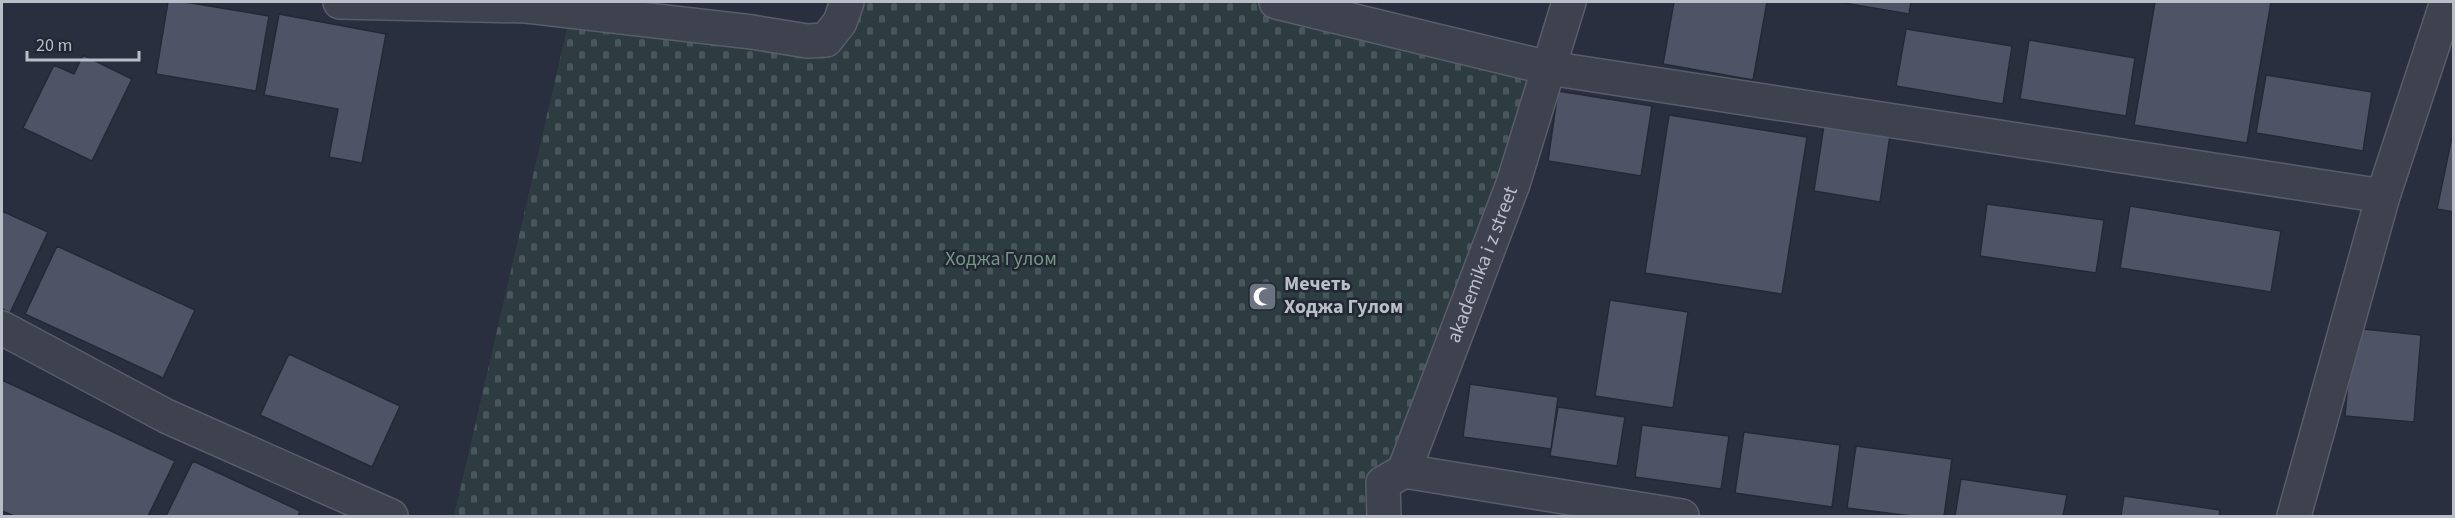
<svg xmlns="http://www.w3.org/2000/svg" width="2455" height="518" viewBox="0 0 2455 518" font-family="'Source Sans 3',sans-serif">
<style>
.cemetery{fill:url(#cemetery-stones)}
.building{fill:#4e5465;stroke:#242936;stroke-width:1.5}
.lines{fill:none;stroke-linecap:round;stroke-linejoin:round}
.street-casing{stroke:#585d69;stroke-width:36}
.street{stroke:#3e424f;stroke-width:33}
.labels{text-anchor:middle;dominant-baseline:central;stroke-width:5;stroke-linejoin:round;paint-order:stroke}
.park-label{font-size:20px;fill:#759782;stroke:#222734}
.street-label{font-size:20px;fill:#babec9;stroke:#222734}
.poi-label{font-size:20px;font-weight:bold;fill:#babec9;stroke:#222734;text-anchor:start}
</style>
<defs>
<pattern id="cemetery-stones" width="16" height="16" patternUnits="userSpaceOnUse" patternTransform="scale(1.5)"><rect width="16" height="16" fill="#2d3c41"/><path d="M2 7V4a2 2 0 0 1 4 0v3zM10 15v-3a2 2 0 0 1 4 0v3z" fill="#49565b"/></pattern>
</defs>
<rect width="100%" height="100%" fill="#2a2f3f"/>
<!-- cemetery -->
<path class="cemetery" d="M837,2h456l256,66 -165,448h-930l116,-500 264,34z"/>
<!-- building -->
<path class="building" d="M168,2h17l84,14 -13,75 -100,-17z
M1674,2h93l-14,78 -90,-16z
M1838,2h73l-2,12z
M2155,2h116l-24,141 -113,-18z
M279,14l107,20 -24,129 -33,-6 9,-48 -74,-14z
M1906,29l106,17 -9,58 -107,-18z
M2029,40l106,18 -9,58 -106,-17z
M83,55l49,24 -40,82 -69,-33 31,-63 20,9z
M2266,75l106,17 -9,59 -107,-18z
M1558,91l94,15 -11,70 -93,-15z
M1669,115l138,22 -25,157 -137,-21z
M1824,125l66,10 -10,67 -66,-11z
M2454,127v85l-17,-3z
M1987,204l117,16 -8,53 -116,-17z
M2130,206l151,25 -10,61 -151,-24z
M2,211l46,21 -38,81 -8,-4z
M57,246l138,64 -32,68 -138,-64z
M1610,300l78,12 -15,96 -78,-12z
M2353,328l68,7 -7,87 -69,-6z
M289,354l111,52 -28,61 -112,-52z
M2,380l173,81 -27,55h-134l-12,-5z
M1470,384l88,13 -7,52 -88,-12z
M1558,407l67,10 -8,49 -67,-10z
M1642,425l87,11 -8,53 -86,-12z
M1744,432l96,13 -8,62 -97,-14z
M1856,446l96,13 -8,57h-32l-65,-8z
M193,461l107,50 -2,5h-132z
M1961,479l106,16 -4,21h-108z
M2124,496l96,14 -1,6h-98z"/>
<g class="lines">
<defs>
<g id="street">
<path d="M340,2l187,4 225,26 55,9 19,-1 14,-18 7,-20"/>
<path d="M1276,2l273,66 834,128"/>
<path d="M2,328l164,88 225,100"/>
<path d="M1404,471l278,45"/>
<path id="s1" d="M1384,516l-1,-33 21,-12 109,-287 56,-182"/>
<path d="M2294,516l89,-320 64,-194"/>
</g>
</defs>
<!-- street casing -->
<use href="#street" class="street-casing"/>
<!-- street -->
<use href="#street" class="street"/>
</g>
<!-- icons -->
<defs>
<symbol id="mosque-square" viewBox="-11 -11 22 22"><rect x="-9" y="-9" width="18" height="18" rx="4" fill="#6b7280" stroke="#222734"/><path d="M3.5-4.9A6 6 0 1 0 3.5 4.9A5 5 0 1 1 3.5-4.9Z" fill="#fff"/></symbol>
</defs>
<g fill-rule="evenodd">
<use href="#mosque-square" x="1246" y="280" width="33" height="33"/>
</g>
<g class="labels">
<!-- park labels -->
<g class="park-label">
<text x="1001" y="259">Ходжа Гулом</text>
</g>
<!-- street labels -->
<g class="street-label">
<text stroke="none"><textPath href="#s1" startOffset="278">akademika i z street</textPath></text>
</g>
<!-- poi labels -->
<g class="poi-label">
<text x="1284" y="284">Мечеть<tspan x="1284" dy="23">Ходжа Гулом</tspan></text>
</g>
</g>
<!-- border -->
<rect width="2455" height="518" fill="none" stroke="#babec9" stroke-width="6"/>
<!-- scale -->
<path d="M27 51v9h112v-9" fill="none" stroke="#babec9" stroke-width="3"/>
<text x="36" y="51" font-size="18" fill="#babec9" stroke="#222734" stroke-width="4.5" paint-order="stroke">20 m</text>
</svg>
